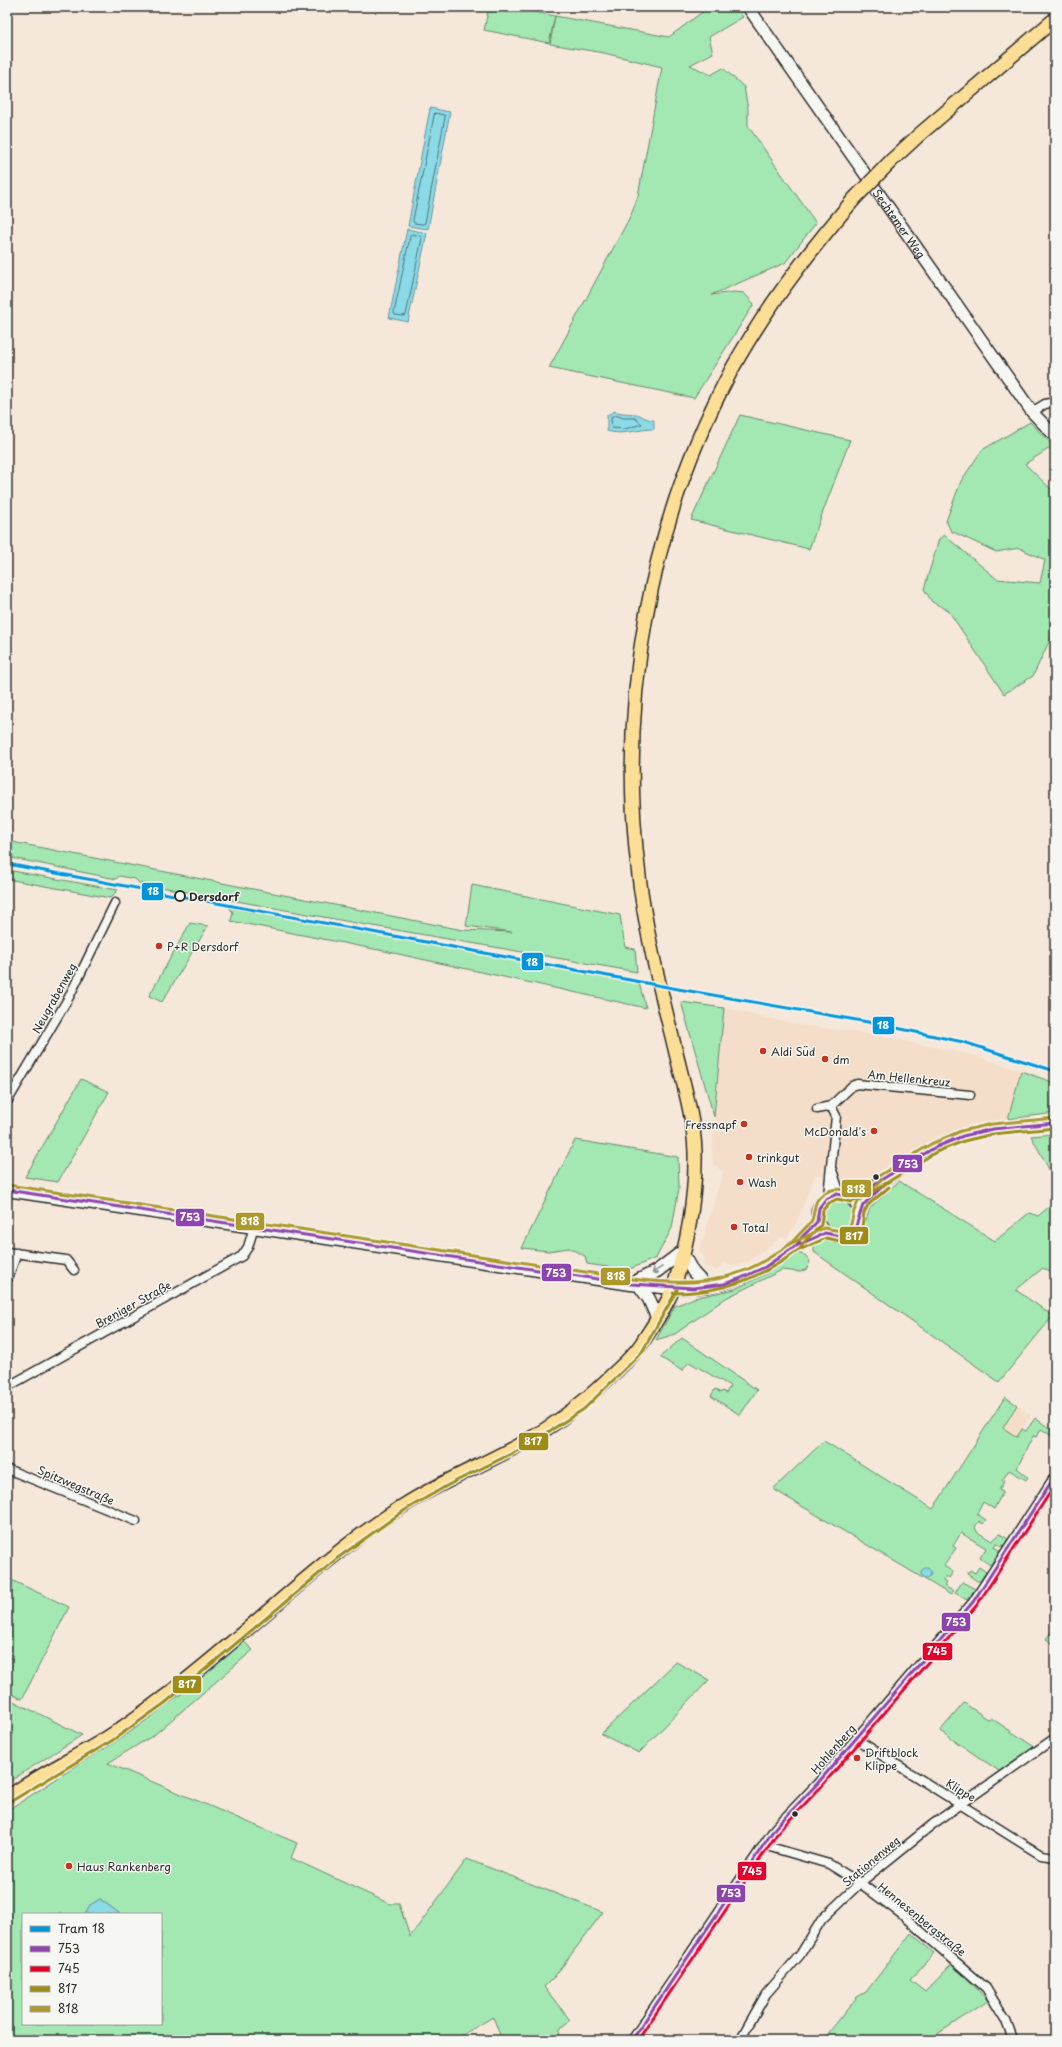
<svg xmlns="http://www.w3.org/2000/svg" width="1062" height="2047" viewBox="0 0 1062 2047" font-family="'Playpen Sans',sans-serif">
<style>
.built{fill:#f4dec9}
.green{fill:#a3e7b2;stroke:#67896e;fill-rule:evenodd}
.water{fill:#8bdae7;stroke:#65949c}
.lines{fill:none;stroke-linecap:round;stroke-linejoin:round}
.shore{stroke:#517176;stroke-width:1}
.minor-casing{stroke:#2b2b2b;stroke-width:11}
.tertiary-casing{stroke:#2b2b2b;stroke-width:14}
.secondary-casing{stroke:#2b2b2b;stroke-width:15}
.primary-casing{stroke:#2b2b2b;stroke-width:16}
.minor{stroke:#f6f6f2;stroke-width:8}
.tertiary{stroke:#f6f6f2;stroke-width:11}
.secondary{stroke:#f6f6f2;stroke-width:12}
.primary{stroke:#fcde96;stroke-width:13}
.primary-bridge-casing{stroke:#2b2b2b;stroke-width:16;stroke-linecap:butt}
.primary-bridge{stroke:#fcde96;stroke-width:13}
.bus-1-casing{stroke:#f6f6f2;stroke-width:6}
.bus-2-casing{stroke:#f6f6f2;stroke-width:6}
.bus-3-casing{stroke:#f6f6f2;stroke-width:6}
.bus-4-casing{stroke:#f6f6f2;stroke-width:6}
.bus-1{stroke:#8e44ad;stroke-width:3}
.bus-2{stroke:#e4002b;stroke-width:3}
.bus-3{stroke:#9f8c17;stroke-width:3}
.bus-4{stroke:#ac982b;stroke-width:3}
.tram-1-casing{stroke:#f6f6f2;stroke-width:6}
.tram-1{stroke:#0095da;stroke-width:3}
.oneway{stroke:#90908e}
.stop-dot{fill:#f6f6f2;stroke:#2b2b2b;stroke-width:2}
.poi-dot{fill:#c8321e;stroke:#f6f6f2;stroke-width:1.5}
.bus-dot{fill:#2b2b2b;stroke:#f6f6f2;stroke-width:1.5}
.labels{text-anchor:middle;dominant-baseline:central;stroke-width:3;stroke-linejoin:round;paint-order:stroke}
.street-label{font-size:11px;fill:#2b2b2b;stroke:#f6f6f2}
.stop-label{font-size:11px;font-weight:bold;fill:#2b2b2b;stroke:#f6f6f2;text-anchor:start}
.poi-label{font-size:11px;fill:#2b2b2b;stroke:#f6f6f2;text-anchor:start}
.line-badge{stroke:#f6f6f2;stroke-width:1.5}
.badge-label{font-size:11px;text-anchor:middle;font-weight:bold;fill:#fff}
</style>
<rect width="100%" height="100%" fill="#f5e8da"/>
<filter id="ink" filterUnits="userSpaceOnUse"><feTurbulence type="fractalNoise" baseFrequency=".025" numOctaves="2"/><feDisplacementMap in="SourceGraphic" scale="8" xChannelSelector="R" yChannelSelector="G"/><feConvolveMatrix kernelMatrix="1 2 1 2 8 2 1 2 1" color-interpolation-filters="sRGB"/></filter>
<g filter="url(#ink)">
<!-- built -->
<path class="built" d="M724,1008l71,16 81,11 101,21 44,15 -13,48 -38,6 -29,10 -50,29 -33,22 -10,-1 -9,-10h-24l-18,47 -10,16 -5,-1 -37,27 -11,2 -12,-3 -4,8 -15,-6 2,-8 -6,-5 24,-81 -10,-6 -1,-14z
M1017,1405l14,10 -14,22 -14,-9z"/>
<!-- green -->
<path class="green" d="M489,7h20l46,9 -6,27 -65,-13z
M709,7h28l6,10 -34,20 4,16 -23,12 21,10 12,-7 21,19 4,22v17l68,97 -31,40 -74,32 23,-3 10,1 10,11 -60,94 -145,-30 82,-153 7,-19 24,-129 -58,-14 -54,-9 5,-28 114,21z
M740,415l110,25 -41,109 -118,-29z
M1030,422l23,24 -28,18 30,29v136l-22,47 -29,18 -56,-84 -16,-8 -8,-13 15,-50 5,-4 53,44 43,4 5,-23 -26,-12 -23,4 -45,-21 -5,-10 15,-40 21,-31z
M7,841l456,89 49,2 -46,-6 6,-41 148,30 5,32 10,2 2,23 -281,-49 -217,-40 -4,-4 -16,-3 -3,3 -109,-22z
M7,870l111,20 -8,8 -103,-19z
M229,908l410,75 7,25 -257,-56 -158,-31 2,-9z
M190,923l18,3 -46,76 -13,-6z
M681,1002l43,6 -10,109z
M1021,1071l34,12v30l-47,6z
M81,1079l28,13 -51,90 -33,-5z
M1055,1134v40l-5,-3 -19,-35z
M575,1140l103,17 1,31 -7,40 -16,30 -29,12 -40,-6 -2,-8 -16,-8 -21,3 -26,-3z
M899,1181l96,60 34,-28 9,3 17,-14v73l-12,-7 -27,22 37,26 -54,66 -185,-130v-6l10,-6 11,3 15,-1 12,-10 8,-24z
M823 1215a16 16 0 1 1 32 0a16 16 0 1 1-32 0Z
M797,1253l8,2 5,6 -3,8 -7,3 -18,-2 -56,28 -51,36 -19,6 19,-34 19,-8 41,-9 31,-15z
M682,1338l75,52 -17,25 -29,-19 4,-7 6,4 1,-2 4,2 4,-7 -41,-24 -7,9 -22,-14z
M1005,1397l12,8 -14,23 14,9 5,-8 4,2 9,-13 20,14v6l-14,-9 -5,8 -3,-1 -16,32 11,9 -2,3 -17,-10 -7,11 2,1 -5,8 4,2 -9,17 -11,-7 -6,12 9,6 -3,4 -4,-3 -4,6 2,5 15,9 8,-7 8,5 -5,8 -7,-4 -2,4 6,4 -10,14 -10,-7 6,-10 -25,-15 -8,13 3,2 -12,18 9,6 -4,6 -3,-2 -3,5 3,2 -2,3 9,5 -2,4 -178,-106 51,-48 109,68z
M979,1567l7,5 -6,9h-3l-10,-7 3,-4 5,3z
M7,1578l62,29 -47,92 -15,-7z
M962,1582l13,7 -8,11 -12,-7z
M1055,1627v18l-9,-6z
M244,1642l9,8 -99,85 -46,28 189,80 -6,15 99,46h9l11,33 57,-78 136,53 -48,64 -11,11 26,33 -10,9 -2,11h-56l-9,-23 -39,23h-447v-229l129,-84zM100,1899l20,15h41v110h-138v-110h62l5,-9z
M676,1662l33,18 -70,73 -38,-19z
M7,1698l75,37 -75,48z
M964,1703l25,17 2,-2 45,30 -34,25 -62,-42z
M911,1933l23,20 -24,27 15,12 28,-29 35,38 -60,39h-105l34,-43 9,-5z"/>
<!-- water -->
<path class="water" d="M430,108l20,4 -22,117 -20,-3z
M407,229l20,4 -19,89 -19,-4z
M615,411c8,3 12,2 20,3 6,0 10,6 19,6v9c-16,0 -31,7 -47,2v-16z
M921 1573a5 5 0 1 1 10 0a5 5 0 1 1-10 0Z
M100,1899l20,15h-35l5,-9z"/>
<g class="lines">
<!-- shore -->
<path class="shore" d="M435,113l9,2 1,2 -20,106 -2,1 -9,-1 -1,-2z
M412,234l8,2 2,2 -16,77 -3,1 -8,-1 -1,-2 16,-77z
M615,415l8,3h12l7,6 -17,5 -13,-1 -1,-10z"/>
<defs>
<path id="minor" d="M1032,412l13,-8 10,-2
M7,1102l62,-105 46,-94
M817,1109l14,-3 21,-20 5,-2 113,11
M832,1170l8,24
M828,1196l8,-80 -5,-10
M7,1252l59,8 8,10
M7,1280l10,-27
M7,1387l235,-131 6,-9 6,-20
M7,1469l129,52
M856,1739l185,116 14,2
M763,1845l66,19 31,19 40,30 86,75 20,33 7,19
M632,2040l143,-212 42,-44 156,-182 82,-126
M740,2040l26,-46 34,-39 22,-36 38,-36 73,-59 122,-86"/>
<g id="tertiary">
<path id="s1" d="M748,7l284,405 23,24"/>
<circle cx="838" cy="1215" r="21"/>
<path d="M850,1197c31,-11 55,-33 84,-49 37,-21 79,-21 121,-25"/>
<path d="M859,1211l5,-9 18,-15"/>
<path d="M682,1252l11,20 14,15"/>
<path d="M673,1288c51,3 83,-15 124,-43 10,-2 19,-9 29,-12"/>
</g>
<path id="secondary" d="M7,1190l624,94 42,4
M631,1284l26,-13 25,-19
M639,1285l10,14 8,18"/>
<path id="primary" d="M892,160l28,-26 135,-115
M7,1798c32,-24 69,-40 103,-62 17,-11 33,-23 49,-35 84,-62 156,-139 244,-195 37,-24 78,-40 116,-61 32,-17 62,-40 88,-65 12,-12 26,-23 35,-37 10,-16 23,-34 30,-52 15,-41 24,-95 23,-139 -1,-33 -11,-66 -19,-99 -14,-58 -30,-117 -37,-177 -22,-173 10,-353 93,-507 34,-62 77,-118 123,-171"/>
</defs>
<!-- minor casing -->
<use href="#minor" class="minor-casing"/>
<!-- tertiary casing -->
<use href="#tertiary" class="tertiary-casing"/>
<!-- secondary casing -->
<use href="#secondary" class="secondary-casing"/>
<!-- primary casing -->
<use href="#primary" class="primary-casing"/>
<!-- minor -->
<use href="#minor" class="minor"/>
<!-- tertiary -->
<use href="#tertiary" class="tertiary"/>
<!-- secondary -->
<use href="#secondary" class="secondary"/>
<!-- primary -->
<use href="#primary" class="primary"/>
<defs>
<path id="primary-bridge" d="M855,198l37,-38"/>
</defs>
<!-- primary-bridge casing -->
<use href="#primary-bridge" class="primary-bridge-casing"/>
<!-- primary-bridge -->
<use href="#primary-bridge" class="primary-bridge"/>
<defs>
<path id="bus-1" d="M7,1190l624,94 62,4 31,-4 15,-5 26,-12 32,-22 4,-7 16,-16 2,-14 7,-9 11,-5 13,3 11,-5 73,-44 29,-12 30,-7 62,-6
M792,1248l33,-15 15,3 11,-4 5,-6 7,-21 23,-22
M632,2040l143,-212 42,-44 156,-182 82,-126"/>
<path id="bus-2" d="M638,2040l141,-209 42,-44 156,-182 78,-120"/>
<path id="bus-3" d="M795,1252l31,-14 14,3 16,-6 6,-8 2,-14 4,-8 21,-18
M673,1293c51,0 87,-15 127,-44l5,-8 16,-16 2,-15 6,-7 8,-4 14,3 13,-5 72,-45 28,-11 29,-7 62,-6
M10,1802l103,-62 52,-37 174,-146 66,-47 45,-26 73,-36 61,-39 58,-57 35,-62"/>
<path id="bus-4" d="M8,1185l624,94c52,6 94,7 140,-23 7,-5 17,-10 22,-16 4,-5 16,-16 18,-20 4,-11 0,-19 13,-27 12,-8 20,0 34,-5l72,-44 30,-13 31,-7 63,-6
M790,1244l34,-16 17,3 7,-3 3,-4 3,-13 4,-9 24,-22"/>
</defs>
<!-- bus-1 casing -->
<use href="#bus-1" class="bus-1-casing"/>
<!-- bus-2 casing -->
<use href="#bus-2" class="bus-2-casing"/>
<!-- bus-3 casing -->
<use href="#bus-3" class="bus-3-casing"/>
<!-- bus-4 casing -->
<use href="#bus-4" class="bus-4-casing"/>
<!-- bus-1 -->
<use href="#bus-1" class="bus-1"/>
<!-- bus-2 -->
<use href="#bus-2" class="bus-2"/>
<!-- bus-3 -->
<use href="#bus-3" class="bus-3"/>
<!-- bus-4 -->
<use href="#bus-4" class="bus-4"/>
<defs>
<path id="tram-1" d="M7,864l671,125 190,33 95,20 92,29"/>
</defs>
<!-- tram-1 casing -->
<use href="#tram-1" class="tram-1-casing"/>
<!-- tram-1 -->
<use href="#tram-1" class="tram-1"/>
</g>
<!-- one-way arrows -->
<defs><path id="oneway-shaft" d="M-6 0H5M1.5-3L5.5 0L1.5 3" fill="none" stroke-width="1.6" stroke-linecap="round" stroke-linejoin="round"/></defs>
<use class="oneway" href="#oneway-shaft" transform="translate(657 1270) rotate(148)"/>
</g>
<!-- markers -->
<circle class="stop-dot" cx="180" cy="896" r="5"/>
<g class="poi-dot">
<circle cx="159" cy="946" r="4"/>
<circle cx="763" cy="1051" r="4"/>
<circle cx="825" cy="1059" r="4"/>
<circle cx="744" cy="1124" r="4"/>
<circle cx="874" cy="1131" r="4"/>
<circle cx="749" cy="1157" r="4"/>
<circle cx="740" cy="1182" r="4"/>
<circle cx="734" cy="1227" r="4"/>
<circle cx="857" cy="1758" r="4"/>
<circle cx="69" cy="1866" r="4"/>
</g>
<g class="bus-dot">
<circle cx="876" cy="1177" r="3.5"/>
<circle cx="795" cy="1814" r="3.5"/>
</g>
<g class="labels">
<!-- street labels -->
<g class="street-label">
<text stroke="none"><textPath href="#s1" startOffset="264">Sechtemer Weg</textPath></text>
<text transform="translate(54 998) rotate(-61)">Neugrabenweg</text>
<text transform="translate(909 1078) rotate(6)">Am Hellenkreuz</text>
<text transform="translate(133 1304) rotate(-29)">Breniger Straße</text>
<text transform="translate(76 1485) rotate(23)">Spitzwegstraße</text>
<text transform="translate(833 1749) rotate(-49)">Hohlenberg</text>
<text transform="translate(961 1790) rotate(31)">Klippe</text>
<text transform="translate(871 1861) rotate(-40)">Stationenweg</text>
<text transform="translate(922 1919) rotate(39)">Hennesenbergstraße</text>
</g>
<!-- stop labels -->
<g class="stop-label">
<text x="189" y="896">Dersdorf</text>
</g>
<!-- poi labels -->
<g class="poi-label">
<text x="167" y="946">P+R Dersdorf</text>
<text x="771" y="1051">Aldi Süd</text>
<text x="833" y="1059">dm</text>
<text x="736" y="1124" text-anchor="end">Fressnapf</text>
<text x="866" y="1131" text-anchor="end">McDonald's</text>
<text x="757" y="1157">trinkgut</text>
<text x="748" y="1182">Wash</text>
<text x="742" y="1227">Total</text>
<text x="865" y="1752">Driftblock<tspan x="865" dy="13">Klippe</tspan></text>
<text x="77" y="1866">Haus Rankenberg</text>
</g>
</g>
<g class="line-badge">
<rect x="141" y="882" width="23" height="19" rx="4" fill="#0095da"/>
<rect x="521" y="952" width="23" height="19" rx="4" fill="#0095da"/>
<rect x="872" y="1016" width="23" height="19" rx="4" fill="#0095da"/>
<rect x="892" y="1154" width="31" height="19" rx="4" fill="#8e44ad"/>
<rect x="841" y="1179" width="31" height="19" rx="4" fill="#ac982b"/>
<rect x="175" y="1208" width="30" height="19" rx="4" fill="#8e44ad"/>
<rect x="235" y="1212" width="30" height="19" rx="4" fill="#ac982b"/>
<rect x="839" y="1226" width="30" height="19" rx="4" fill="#9f8c17"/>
<rect x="541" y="1263" width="31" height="19" rx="4" fill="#8e44ad"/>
<rect x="600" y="1267" width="31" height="19" rx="4" fill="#ac982b"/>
<rect x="518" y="1432" width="31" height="19" rx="4" fill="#9f8c17"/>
<rect x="941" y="1612" width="30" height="20" rx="4" fill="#8e44ad"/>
<rect x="922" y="1642" width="31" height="19" rx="4" fill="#e4002b"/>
<rect x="172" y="1675" width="30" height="19" rx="4" fill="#9f8c17"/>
<rect x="737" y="1861" width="30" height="20" rx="4" fill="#e4002b"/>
<rect x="716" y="1884" width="30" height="19" rx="4" fill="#8e44ad"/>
</g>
<g class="badge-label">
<text x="153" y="895">18</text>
<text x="532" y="966">18</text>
<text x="883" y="1029">18</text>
<text x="908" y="1168">753</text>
<text x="856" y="1193">818</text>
<text x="190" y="1221">753</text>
<text x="250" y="1225">818</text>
<text x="854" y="1240">817</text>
<text x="556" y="1277">753</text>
<text x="616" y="1280">818</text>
<text x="533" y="1445">817</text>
<text x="956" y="1626">753</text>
<text x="937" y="1655">745</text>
<text x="187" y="1688">817</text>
<text x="752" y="1875">745</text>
<text x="731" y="1897">753</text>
</g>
<!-- margin -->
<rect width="1062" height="2047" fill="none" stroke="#f6f6f2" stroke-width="24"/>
<rect x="12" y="12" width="1038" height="2023" fill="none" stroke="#2b2b2b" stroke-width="1.5" filter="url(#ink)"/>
<!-- legend -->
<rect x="22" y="1913" width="140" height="112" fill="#f6f6f2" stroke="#a5a5a2"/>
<rect x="30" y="1926" width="20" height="6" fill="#0095da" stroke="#a5a5a2"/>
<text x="58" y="1933" font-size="12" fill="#2b2b2b">Tram 18</text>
<rect x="30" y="1946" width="20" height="6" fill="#8e44ad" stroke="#a5a5a2"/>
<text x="58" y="1953" font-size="12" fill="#2b2b2b">753</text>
<rect x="30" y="1966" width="20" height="6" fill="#e4002b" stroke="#a5a5a2"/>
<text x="58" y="1973" font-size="12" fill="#2b2b2b">745</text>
<rect x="30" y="1986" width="20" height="6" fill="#9f8c17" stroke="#a5a5a2"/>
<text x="58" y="1993" font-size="12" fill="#2b2b2b">817</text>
<rect x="30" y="2006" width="20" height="6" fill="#ac982b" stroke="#a5a5a2"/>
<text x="58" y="2013" font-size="12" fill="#2b2b2b">818</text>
</svg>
